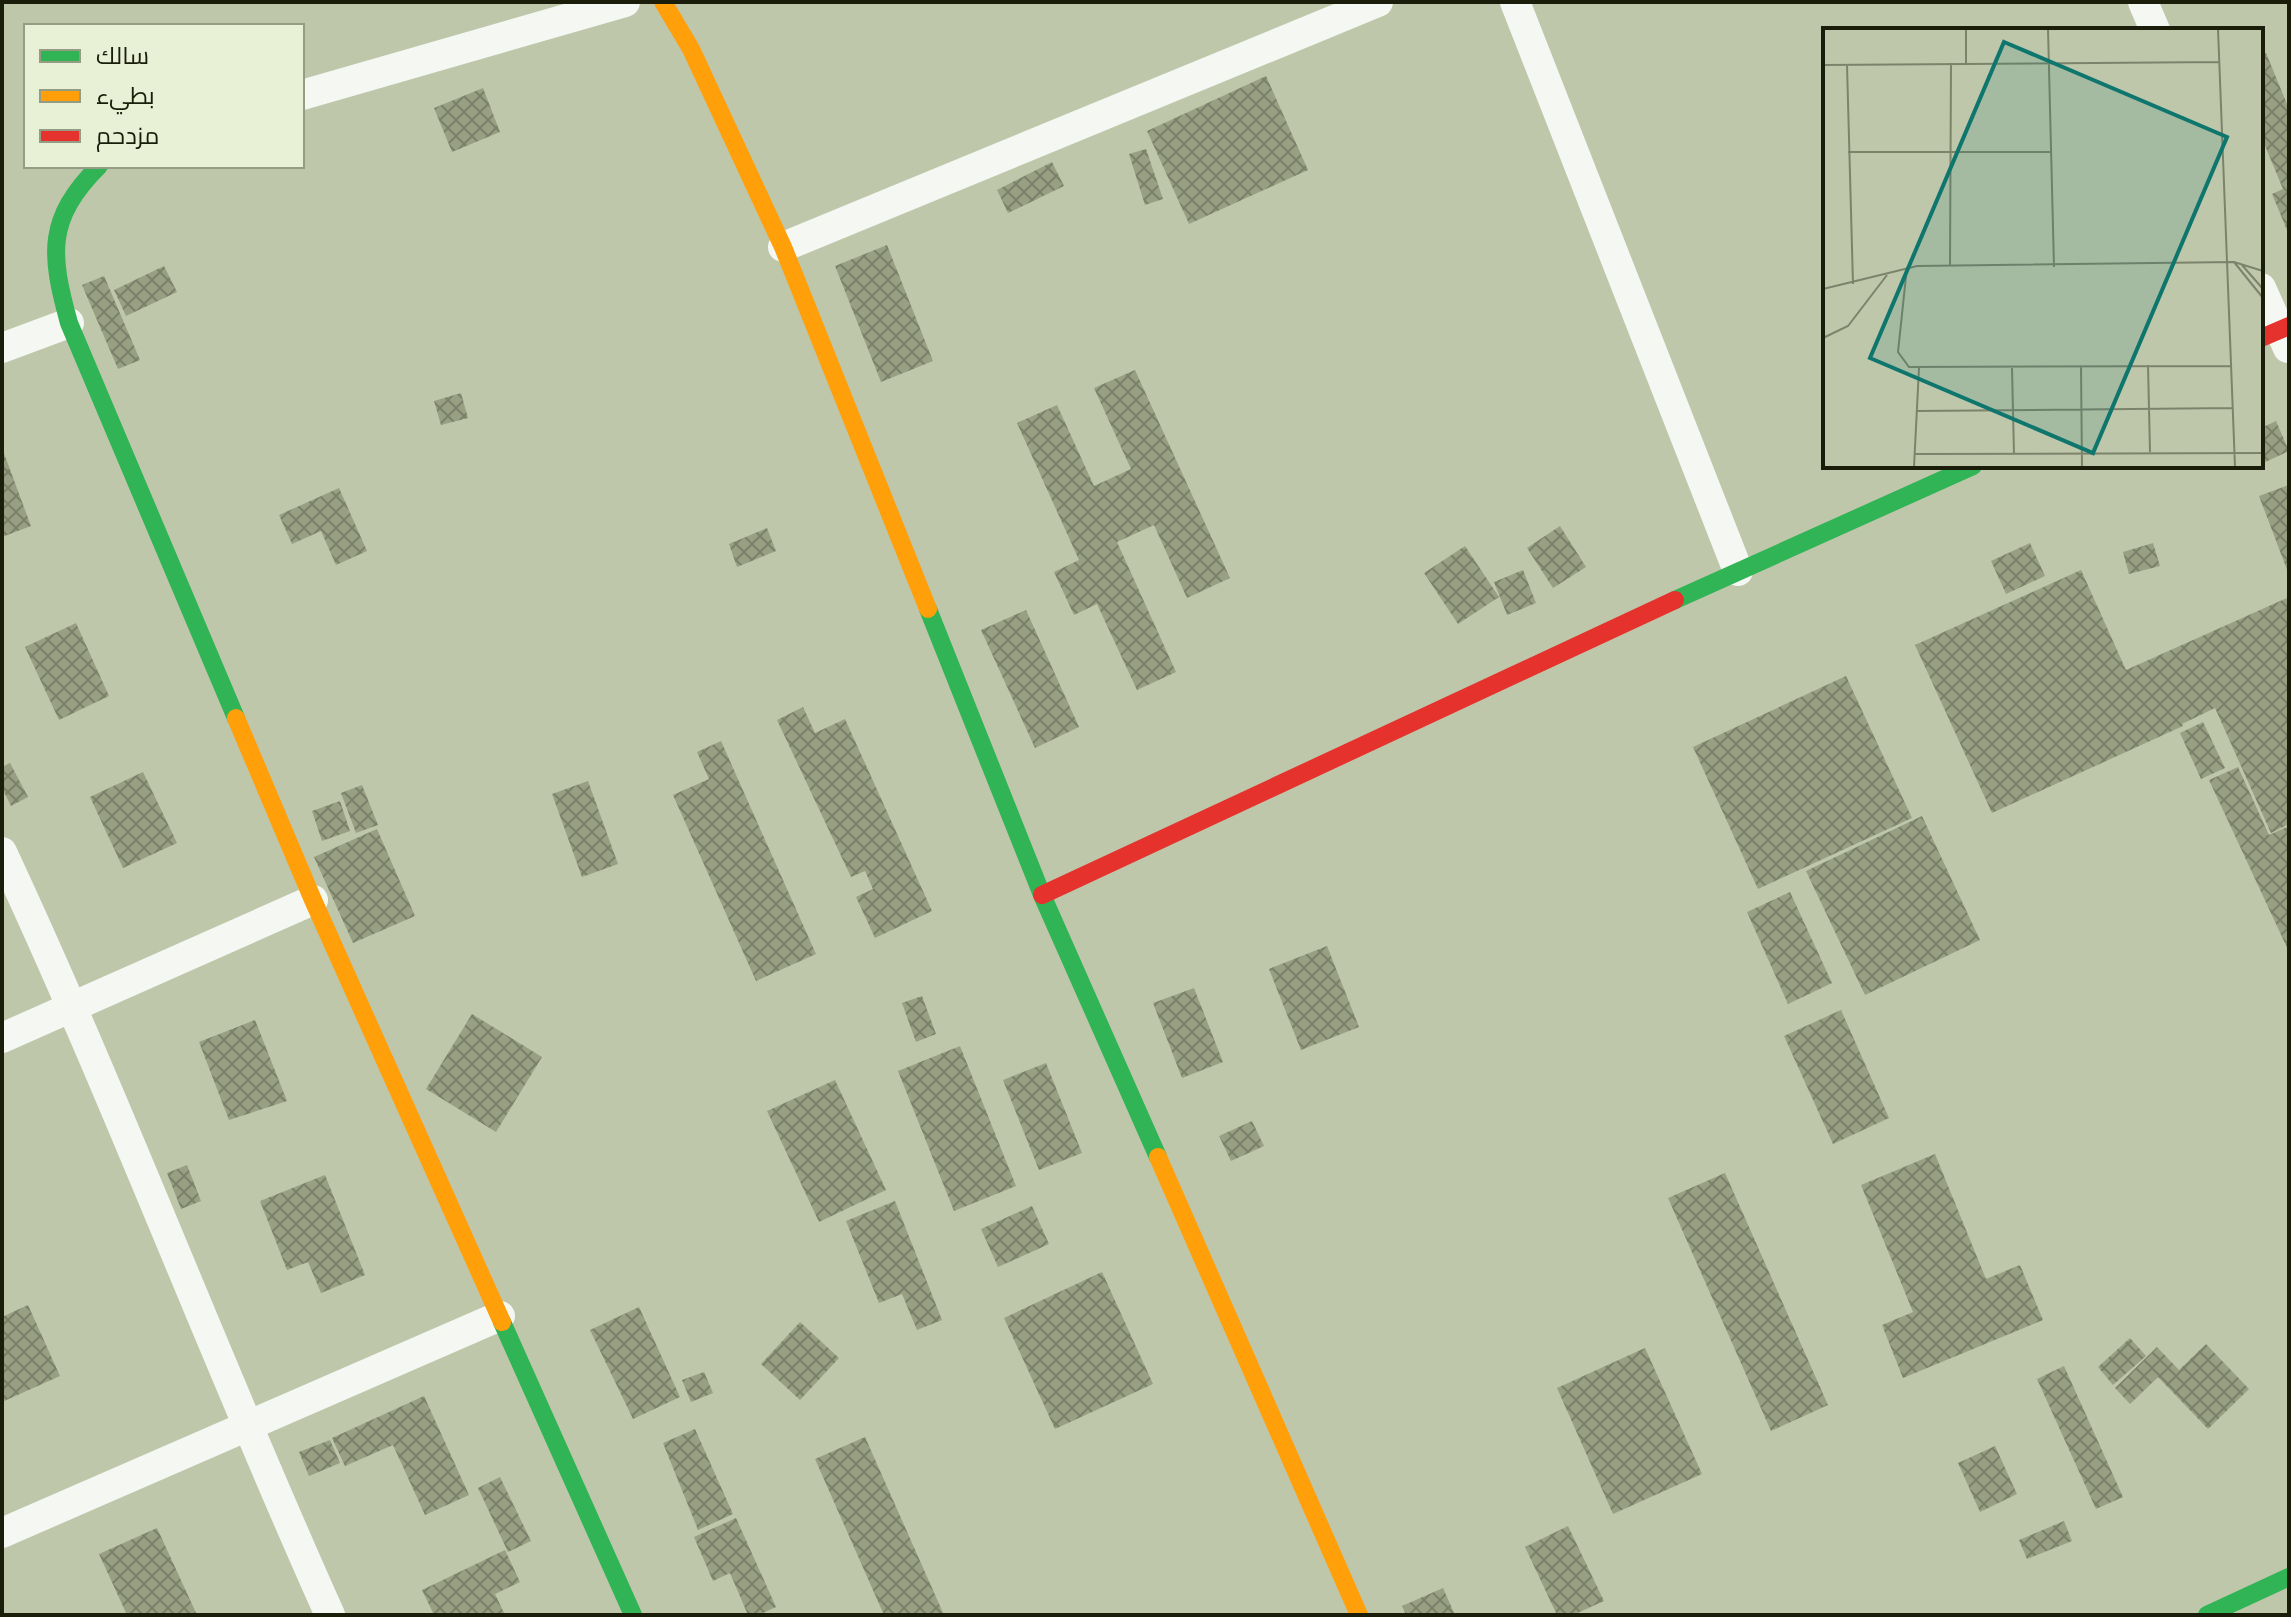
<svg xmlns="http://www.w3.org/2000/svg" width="2291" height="1617" viewBox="0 0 2291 1617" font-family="Signika,Cairo,sans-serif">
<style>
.building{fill:url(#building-cross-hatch)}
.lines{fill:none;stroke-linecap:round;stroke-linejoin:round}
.street{stroke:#f5f7f2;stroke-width:30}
.fast{stroke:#30b455;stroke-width:18}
.slow{stroke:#ff9f0a;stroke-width:18}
.jam{stroke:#e5322d;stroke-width:18}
.inset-road{fill:none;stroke:#7d836b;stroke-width:2}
.view{fill:#0f766e;fill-opacity:0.15;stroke:#0f766e;stroke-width:4}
.inset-edge{fill:none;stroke:#191d0a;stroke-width:4}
</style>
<defs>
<pattern id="building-cross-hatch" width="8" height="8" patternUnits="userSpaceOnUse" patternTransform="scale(2)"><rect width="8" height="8" fill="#989f83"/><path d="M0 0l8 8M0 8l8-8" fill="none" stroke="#7b8169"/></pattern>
</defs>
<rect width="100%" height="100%" fill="#bfc7ab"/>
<!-- building -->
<path class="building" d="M2266,53l23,56v126l-17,-41 11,-5 -22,-53v-81z
M1266,76l42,94 -119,54 -42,-93z
M483,88l17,44 -48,20 -18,-44z
M1146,149l17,50 -18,6 -16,-51z
M1052,162l12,24 -56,27 -11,-23z
M887,245l46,116 -52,21 -46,-116z
M164,266l13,26 -51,24 -12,-26z
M104,276l36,84 -22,9 -36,-84z
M1135,370l95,208 -43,20 -33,-73 -37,17 59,130 -39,18 -40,-86 -23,11 -20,-43 25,-12 -62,-137 40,-18 37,81 37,-17 -37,-81z
M461,393l7,25 -27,7 -7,-24z
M2276,421l13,30 -28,13v-36z
M2,448l29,78 -29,11z
M2289,485v90l-30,-79z
M339,488l28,63 -31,14 -15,-34 -29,13 -13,-29z
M1560,526l26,41 -33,21 -26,-40z
M767,528l9,23 -39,16 -8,-23z
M2030,543l15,33 -39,18 -15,-33z
M2153,543l7,23 -31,8 -6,-22z
M1465,546l34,51 -41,27 -34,-51z
M1523,570l13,33 -29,12 -13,-33z
M2081,570l45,100 163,-73v227l-18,9 -56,-125 -33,16 1,2 -191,87 -77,-168z
M1026,610l53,117 -44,21 -54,-118z
M76,623l33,73 -50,24 -34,-73z
M1846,676l66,142 -154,71 -65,-142z
M803,707l12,26 30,-14 87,192 -57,27 -19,-41 17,-8 -8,-18 -14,6 -74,-157z
M2203,722l22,46 -24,11 -21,-46z
M721,741l95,213 -60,27 -83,-186 36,-16 -12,-27z
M10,763l18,34 -17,9 -9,-18v-21z
M2238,767l31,68 20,-9v126l-80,-172z
M143,772l34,71 -54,25 -33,-71z
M588,781l30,83 -36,13 -30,-83z
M362,785l16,40 -22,8 -15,-40z
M340,801l10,30 -28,10 -10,-30z
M1922,816l58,124 -115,55 -59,-124z
M377,829l38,87 -62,27 -39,-86z
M1790,892l42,91 -44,21 -41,-92z
M1327,946l32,81 -58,23 -32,-81z
M1194,988l29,74 -41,16 -29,-75z
M922,996l14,38 -20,8 -14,-39z
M1841,1010l48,108 -56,26 -49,-108z
M472,1014l70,43 -46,75 -70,-43z
M255,1020l32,81 -58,19 -30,-78z
M960,1046l56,140 -62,25 -56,-140z
M1046,1063l36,90 -43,17 -36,-90z
M835,1080l51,110 -67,32 -52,-111z
M1252,1121l12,25 -33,15 -12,-25z
M1935,1154l51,125 34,-14 23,55 -140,58 -21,-53 31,-13 -52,-127z
M187,1165l14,36 -20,8 -14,-36z
M1725,1173l103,232 -57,26 -103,-233z
M325,1175l40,100 -44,18 -13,-31 -21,8 -27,-69z
M895,1201l47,119 -25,10 -15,-36 -23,9 -33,-82z
M1032,1206l17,38 -51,23 -17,-38z
M1102,1272l51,112 -98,45 -51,-111z
M28,1305l32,71 -58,26v-85z
M639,1307l41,90 -47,22 -43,-89z
M800,1322l39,36 -39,42 -39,-36z
M2130,1338l16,18 -33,29 -15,-18z
M2206,1344l43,45 -41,40 -50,-52 -28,27 -15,-16 42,-41 22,23z
M1645,1348l57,126 -89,40 -56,-126z
M2064,1366l59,131 -27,12 -59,-130z
M704,1372l9,21 -22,9 -9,-22z
M424,1396l45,99 -44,20 -32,-70 -48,21 -13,-28z
M695,1429l38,85 -35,16 -35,-87z
M865,1437l79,178h-60l-69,-156z
M330,1440l10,23 -31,13 -10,-24z
M1995,1446l22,48 -37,18 -22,-49z
M500,1477l31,64 -23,11 -30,-64z
M736,1518l40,89 -17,8h-11l-18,-42 -17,8 -19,-44z
M2064,1521l8,20 -45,18 -8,-19z
M1568,1526l36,75 -31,14h-16l-32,-68z
M157,1528l40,87h-70l-28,-61z
M505,1550l15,32 -25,12 10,21h-71l-12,-25z
M1443,1588l12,27h-49l-4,-9z"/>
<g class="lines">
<!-- street -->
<path class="street" d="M1515,2l223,569
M2143,2l12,28
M302,95l323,-93
M783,247l595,-245
M2261,288l27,60
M2,348l67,-25
M2,852c117,251 214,510 328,763
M2,1038l311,-138
M2,1533l498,-217"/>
<!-- fast -->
<path class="fast" d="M99,166c-53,53 -49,88 -30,157l167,395
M1675,600l298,-134
M928,609l114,286 116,262
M502,1322l131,293
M2207,1615l82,-38"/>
<!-- slow -->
<path class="slow" d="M663,2l28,47 92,198 145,362
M236,718l77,182 189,422
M1158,1157l201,458"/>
<!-- jam -->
<path class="jam" d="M2261,338l28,-12
M1042,895l633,-295"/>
</g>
<!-- overview -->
<g transform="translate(1823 28)">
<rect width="440" height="440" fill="#bfc7ab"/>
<path class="inset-road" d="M225,1l6,238M395,1l17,438M143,35v-34M0,37l396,-3M24,37l6,219M25,124h202M411,234l29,36M127,237l1,-202M419,237l21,24M84,239l-9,85 11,15 322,-1M0,261l94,-23 317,-4 29,9M0,310l25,-12 39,-51M325,337l2,87M258,339l1,100M189,340l2,86M93,383l317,-3M92,426l348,-1M91,439l5,-99"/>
<path class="view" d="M181,14l223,95 -134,316 -223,-95z"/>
<rect width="440" height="440" class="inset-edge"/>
</g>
<!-- border -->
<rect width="2291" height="1617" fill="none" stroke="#191d0a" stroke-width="8"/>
<!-- legend -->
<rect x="24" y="24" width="280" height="144" fill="#e8f0d6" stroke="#959c84" stroke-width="2"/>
<rect x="40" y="50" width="40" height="12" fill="#30b455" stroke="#959c84" stroke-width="2"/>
<text x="96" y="64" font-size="24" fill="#191d0a">سالك</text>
<rect x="40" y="90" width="40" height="12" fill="#ff9f0a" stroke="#959c84" stroke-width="2"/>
<text x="96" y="104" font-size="24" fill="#191d0a">بطيء</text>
<rect x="40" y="130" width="40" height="12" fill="#e5322d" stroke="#959c84" stroke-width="2"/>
<text x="96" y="144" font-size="24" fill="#191d0a">مزدحم</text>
</svg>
